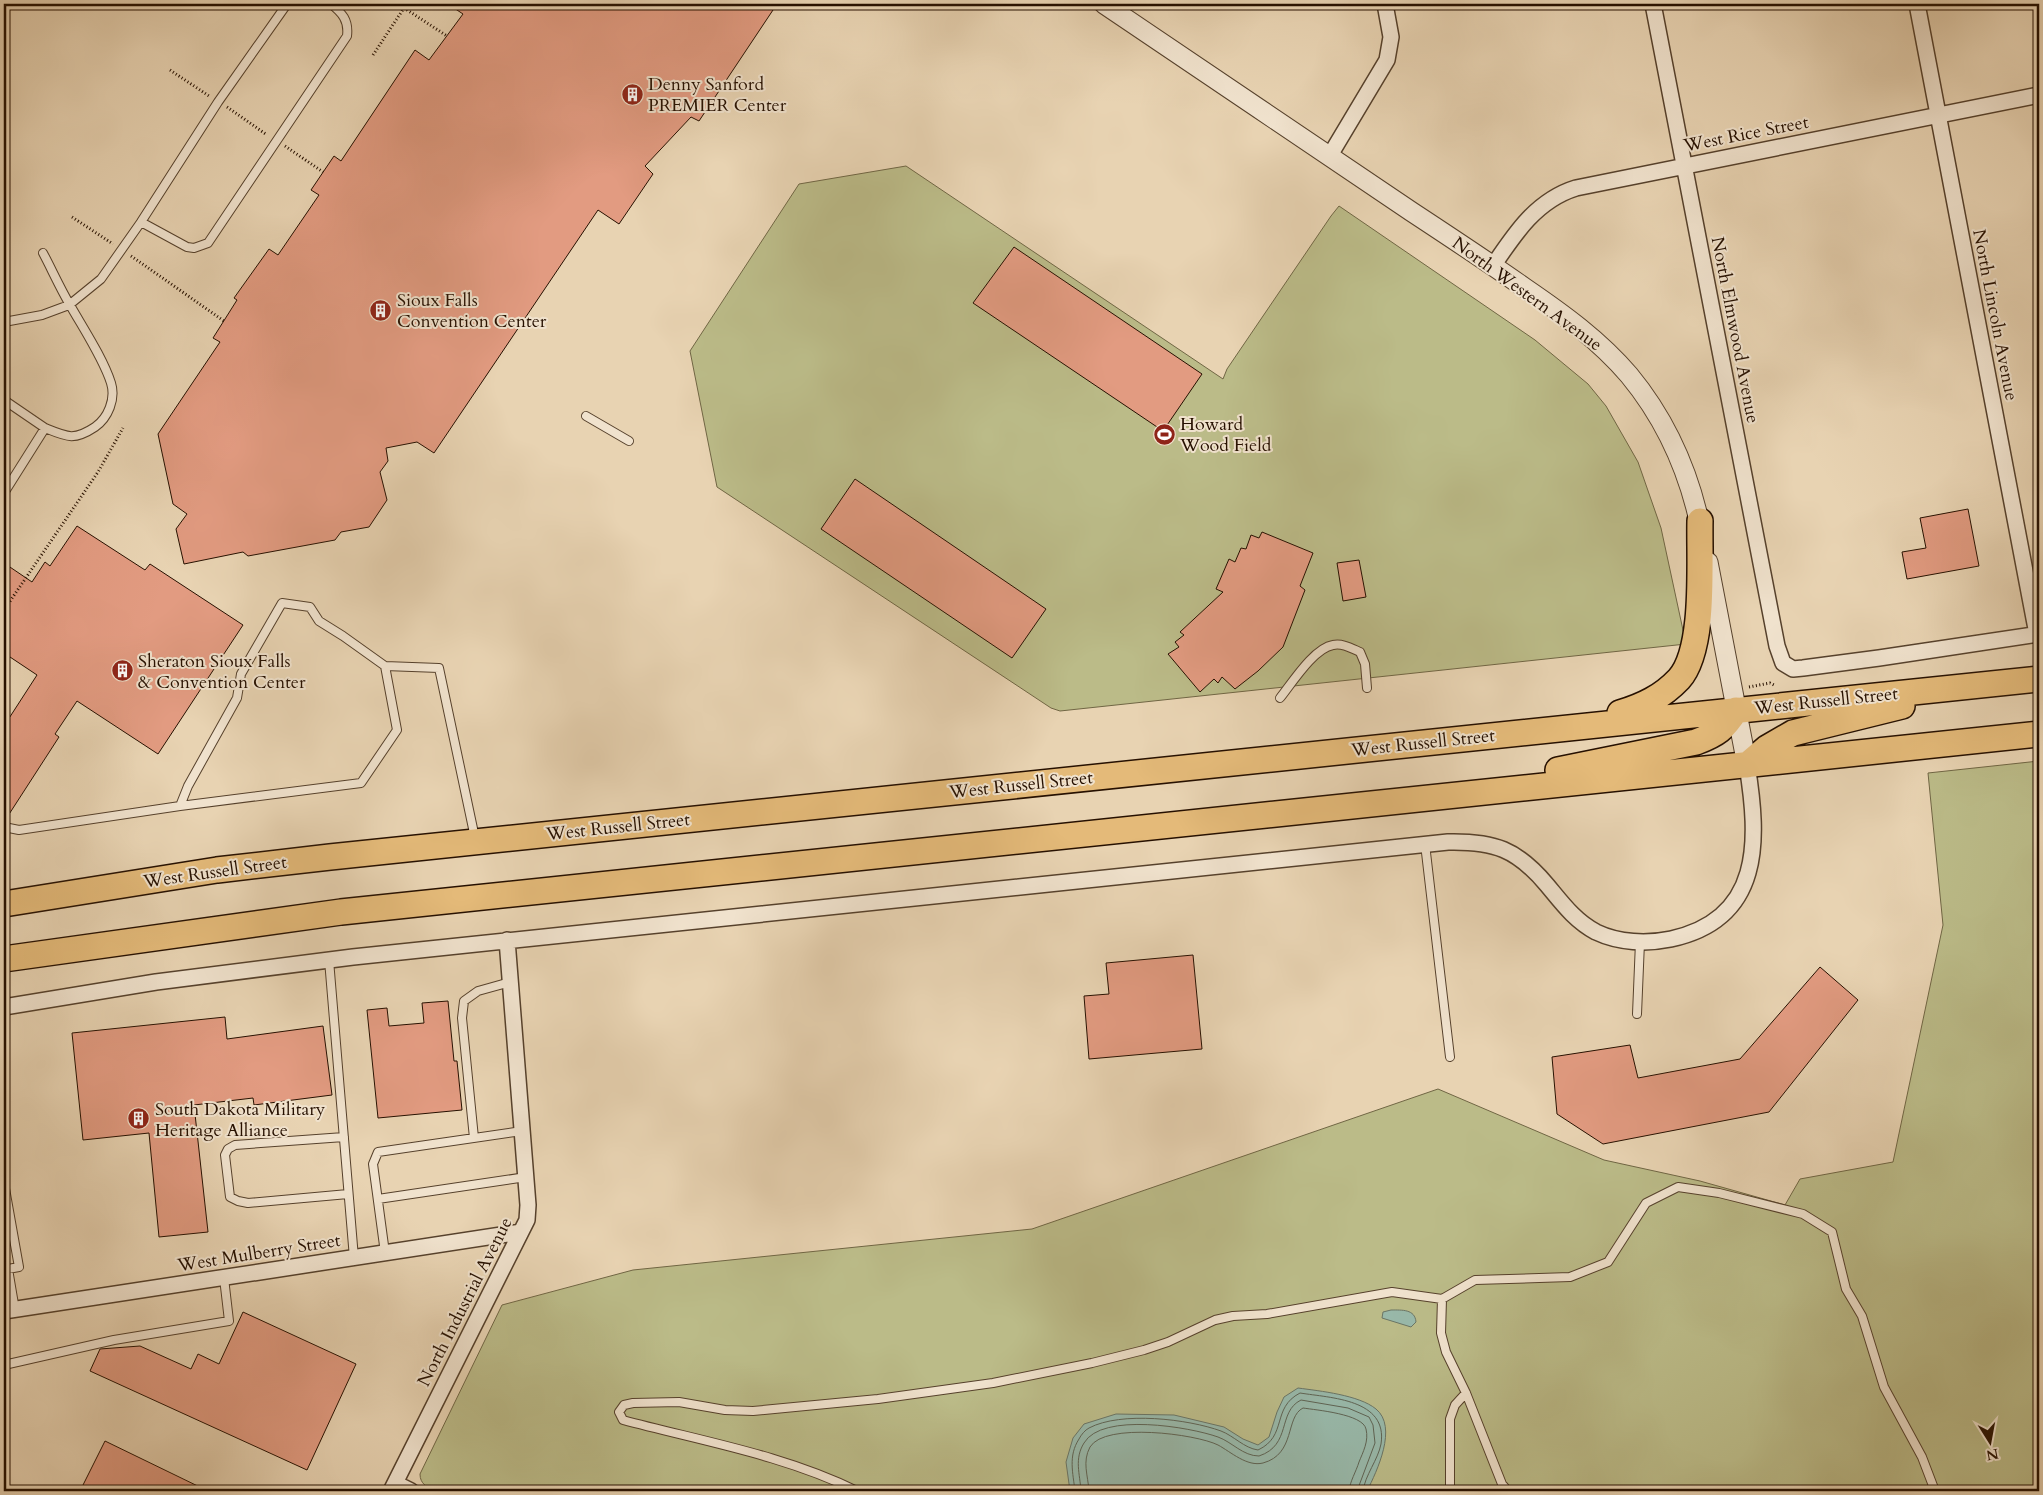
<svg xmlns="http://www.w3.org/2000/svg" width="2043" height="1495" viewBox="0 0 2043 1495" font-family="Cardo,serif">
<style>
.green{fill:#bb8;stroke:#706644}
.water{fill:#98b8a9;stroke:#6a7565}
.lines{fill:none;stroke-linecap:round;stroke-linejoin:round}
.shore{stroke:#5f6454;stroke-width:1}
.building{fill:#e29b81;stroke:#261000}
.service-casing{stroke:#56412c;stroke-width:10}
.minor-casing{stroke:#56412c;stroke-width:18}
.tertiary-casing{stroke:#56412c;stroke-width:21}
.trunk-casing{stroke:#261000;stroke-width:28}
.path{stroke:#261000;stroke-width:3;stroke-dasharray:1 2.5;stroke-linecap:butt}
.service{stroke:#f0e2cd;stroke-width:8}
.minor{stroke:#f0e2cd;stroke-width:15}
.tertiary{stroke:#f0e2cd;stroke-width:19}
.trunk{stroke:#e4ba79;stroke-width:25}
.labels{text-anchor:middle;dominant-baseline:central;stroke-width:4;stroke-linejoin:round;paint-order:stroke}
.poi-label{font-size:18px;fill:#261000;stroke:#f0e2cd;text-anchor:start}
.street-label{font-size:18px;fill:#261000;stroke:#f0e2cd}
</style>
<rect width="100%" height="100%" fill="#e8d3b2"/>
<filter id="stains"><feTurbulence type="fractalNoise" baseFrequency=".004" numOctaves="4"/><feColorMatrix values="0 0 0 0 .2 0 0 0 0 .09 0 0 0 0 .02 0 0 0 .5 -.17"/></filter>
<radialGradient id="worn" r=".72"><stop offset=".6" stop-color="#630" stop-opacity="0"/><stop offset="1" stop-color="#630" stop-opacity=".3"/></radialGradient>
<!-- green -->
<path class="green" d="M906,166l317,213 4,-10 104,-153 8,-10 196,134 53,44 18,22 32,56 23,66 25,116 -626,67 -9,-3 -334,-221 -27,-136 109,-167z
M2039,761v730h-1604c-8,-4 -15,-7 -15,-17l82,-169 131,-35 399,-41 406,-140 166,71 96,21 85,24 15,-26 93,-17 50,-237 -15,-152z"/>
<!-- water -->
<path class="water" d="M1391,1310c11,0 24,-1 25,12l-5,5 -29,-9 1,-6z
M1298,1388c22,3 61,7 78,21 22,18 1,62 -9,82h-297l-4,-29 7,-24 11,-14 32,-10 58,1 50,12 19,12 15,6 11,-8 8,-25 7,-15z"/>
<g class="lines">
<!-- shore -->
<path class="shore" d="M1075,1491c-2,-18 -7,-35 4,-52 2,-4 6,-9 10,-11 32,-17 99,-9 132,3 13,5 23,17 37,19 30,-14 13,-42 42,-57 31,5 88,6 81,51 -3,16 -16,31 -18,47
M1081,1491c-1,-17 -7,-32 3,-48 18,-31 106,-16 134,-6 14,5 25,19 41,19 33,-11 18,-44 42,-56l47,8 21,9 4,8 2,18 -18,48
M1089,1491c-1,-16 -7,-29 1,-44 15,-25 106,-13 128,-2 13,7 29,22 45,18 33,-9 22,-46 40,-55 13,2 60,6 63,21 3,12 -3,23 -7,33 -3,10 -9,19 -10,29"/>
</g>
<!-- building -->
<path class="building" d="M448,4h329l-78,117 -8,-4 -46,49 8,8 -34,50 -21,-14 -164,243 -17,-11 -31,6 2,13 -8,11 7,28 -18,27 -28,5 -6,8 -87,16 -5,-4 -59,12 -8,-35 11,-15 -14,-10 -15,-70 62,-92 -7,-4 24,-38 -3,-2 35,-49 9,6 41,-60 -8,-5 23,-34 7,5 74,-111 14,10 34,-46z
M1014,247l188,127 -39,57 -190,-128z
M855,479l191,130 -34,49 -191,-129z
M1968,509l11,57 -72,13 -5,-27 24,-4 -6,-30z
M77,526l68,44 5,-6 93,61 -85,129 -81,-53 -22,33 4,3 -55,85v-96l33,-51 -33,-22v-90l28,19 13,-20 5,4z
M1262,532l51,21 -13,33 5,4 -22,57 -25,24 -23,18 -13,-12 -4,6 -4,-4 -14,13 -32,-38 11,-7 -4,-5 9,-7 -4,-3 43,-40 -7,-3 13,-30 6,3 6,-14 5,1 5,-14 8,3z
M1359,560l7,37 -23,4 -6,-38z
M1193,955l9,94 -113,10 -5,-63 25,-2 -3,-31z
M1820,967l38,33 -89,112 -166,32 -46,-30 -5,-57 78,-12 8,33 102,-19z
M448,1001l6,60h3l5,49 -84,8 -11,-108 20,-2 2,18 35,-3 -2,-20z
M225,1017l2,22 96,-13 9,69 -78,10 -1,-7 -59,7 14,127 -49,5 -10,-104 -66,7 -11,-107z
M243,1312l113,52 -49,106 -217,-99 10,-22 40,-3 51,23 7,-15 21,10z
M105,1441l103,50h-128z"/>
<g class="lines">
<defs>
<path id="service" d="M141,222l46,25 7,1 14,-5 139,-207c2,-16 -5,-23 -16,-32
M4,322l38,-7 27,-10 32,-26 40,-57 77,-120 69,-98
M4,400l41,28
M586,416l43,25
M4,493l41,-65c22,9 29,13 50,-1 13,-9 21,-28 16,-44 -8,-25 -28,-55 -41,-78 -10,-17 -18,-35 -27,-52
M385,666l54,2 36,170
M1280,698c12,-15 34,-50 53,-53 9,-2 18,3 27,7l5,12 2,24
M4,827l15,3 161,-24 8,-20 49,-88 4,-24 41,-71 28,4 9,14 24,15 42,30 12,64 -36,53 -181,23
M1425,844l25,213
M329,960l25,298
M1637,1014l3,-72
M344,1137l-109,8 -7,4 -3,6 5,42 8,4 10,2 100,-9
M474,1138l-12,-120 2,-17 14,-10 32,-9
M4,1183l15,84 -11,2 7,41
M378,1199l148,-22
M385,1253l-12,-89 5,-12 144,-21
M4,1365l110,-25 115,-19 -5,-43
M857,1491c-73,-36 -156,-50 -234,-71l-4,-8 5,-7 9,-2 46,-1 46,8 28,1 125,-12 115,-16 99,-20 52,-13 24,-8 47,-22 18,-4 34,-2 125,-22 50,7
M1450,1491v-72l5,-14 11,-12
M1508,1491l-6,-7 -36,-91 -20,-41 -5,-19 1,-34 33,-19 95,-3 38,-15 38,-59 32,-16 41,6 84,21 29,18 14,57 16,27 22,71 38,70 13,34"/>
<path id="minor" d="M1653,4l124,642 6,17 10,6 10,-1 76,-10 160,-24
M1917,4l120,630
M1329,157l58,-97 4,-23 -6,-33
M1493,266c22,-33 44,-66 83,-78l463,-93
M4,1007l152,-25 197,-25 1095,-115c46,-1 69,7 99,43 15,18 28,36 49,47 23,11 51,12 75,7 92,-20 88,-99 76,-174
M4,1311l517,-79
M395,1483l16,8
M391,1491l136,-271 1,-15 -21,-265"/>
<path id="tertiary" d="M1104,4c103,69 205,139 308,208 38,25 76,50 113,76 38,26 74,52 104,87 38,46 62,102 73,160
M1708,562l39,203"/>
<path id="trunk" d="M1620,713c23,-7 42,-16 59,-34 27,-30 20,-119 21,-158
M1747,765l20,-17 26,-15 109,-27
M1558,770l138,-28c21,-8 28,-13 40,-32
M4,904l213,-34 113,-13 1709,-178
M4,959l337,-47 1698,-178"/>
</defs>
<!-- service casing -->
<use href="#service" class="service-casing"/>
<!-- minor casing -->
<use href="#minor" class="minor-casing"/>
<!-- tertiary casing -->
<use href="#tertiary" class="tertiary-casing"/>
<!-- trunk casing -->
<use href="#trunk" class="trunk-casing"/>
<!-- path -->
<path class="path" d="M398,4l49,32
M373,55l31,-47
M170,70l39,26
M227,107l40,28
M285,146l38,26
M72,217l41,27
M131,256l93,65
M4,610l94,-138 25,-44
M1749,687l21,-4 4,2"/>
<!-- service -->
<use href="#service" class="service"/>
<!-- minor -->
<use href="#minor" class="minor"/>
<!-- tertiary -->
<use href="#tertiary" class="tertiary"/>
<!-- trunk -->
<use href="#trunk" class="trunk"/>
</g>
<!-- icons -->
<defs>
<symbol id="building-disc" viewBox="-11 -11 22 22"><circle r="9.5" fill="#8f2418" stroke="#f0e2cd"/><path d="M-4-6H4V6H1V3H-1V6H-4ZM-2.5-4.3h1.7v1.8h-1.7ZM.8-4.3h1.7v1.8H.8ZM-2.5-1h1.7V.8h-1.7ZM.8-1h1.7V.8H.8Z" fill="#fff"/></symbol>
<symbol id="stadium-disc" viewBox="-11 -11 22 22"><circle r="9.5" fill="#8f2418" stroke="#f0e2cd"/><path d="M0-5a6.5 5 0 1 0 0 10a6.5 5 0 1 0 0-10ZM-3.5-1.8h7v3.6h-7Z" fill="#fff"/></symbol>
</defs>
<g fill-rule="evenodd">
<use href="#building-disc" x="620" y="82" width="25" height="25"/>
<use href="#building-disc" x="368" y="298" width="25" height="25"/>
<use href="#stadium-disc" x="1152" y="422" width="25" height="25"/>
<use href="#building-disc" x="110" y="658" width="25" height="25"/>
<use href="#building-disc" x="126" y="1106" width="25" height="25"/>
</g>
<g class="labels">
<!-- poi labels -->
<g class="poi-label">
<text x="648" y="84">Denny Sanford<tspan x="648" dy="21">PREMIER Center</tspan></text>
<text x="397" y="300">Sioux Falls<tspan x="397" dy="21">Convention Center</tspan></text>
<text x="1180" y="424">Howard<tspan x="1180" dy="21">Wood Field</tspan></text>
<text x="138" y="661">Sheraton Sioux Falls<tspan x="138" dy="21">&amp; Convention Center</tspan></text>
<text x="155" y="1109">South Dakota Military<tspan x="155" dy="21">Heritage Alliance</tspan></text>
</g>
<!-- street labels -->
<g class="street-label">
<text transform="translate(1746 134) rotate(-11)">West Rice Street</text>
<text transform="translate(1527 294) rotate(36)">North Western Avenue</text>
<text transform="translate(1995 315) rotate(79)">North Lincoln Avenue</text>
<text transform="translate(1735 330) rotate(79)">North Elmwood Avenue</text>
<text transform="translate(1826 701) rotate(-6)">West Russell Street</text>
<text transform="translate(1423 743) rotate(-6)">West Russell Street</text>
<text transform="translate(1021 785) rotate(-6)">West Russell Street</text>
<text transform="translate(618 827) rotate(-6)">West Russell Street</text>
<text transform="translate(215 872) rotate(-8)">West Russell Street</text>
<text transform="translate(259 1253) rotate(-9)">West Mulberry Street</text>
<text transform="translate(465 1302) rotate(-63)">North Industrial Avenue</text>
</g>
</g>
<!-- margin -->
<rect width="2043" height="1495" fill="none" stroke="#e8d3b2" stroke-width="20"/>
<rect x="5" y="5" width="2033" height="1485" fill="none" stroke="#261000" stroke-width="2.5"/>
<rect x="10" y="10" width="2023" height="1475" fill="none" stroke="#261000"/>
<!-- north arrow -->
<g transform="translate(1990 1442) rotate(169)" stroke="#f0e2cd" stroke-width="4" paint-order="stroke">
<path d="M0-4L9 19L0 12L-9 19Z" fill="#261000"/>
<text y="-8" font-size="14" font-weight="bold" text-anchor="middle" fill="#261000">N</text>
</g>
<rect width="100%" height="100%" filter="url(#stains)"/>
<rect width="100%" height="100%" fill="url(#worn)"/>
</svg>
